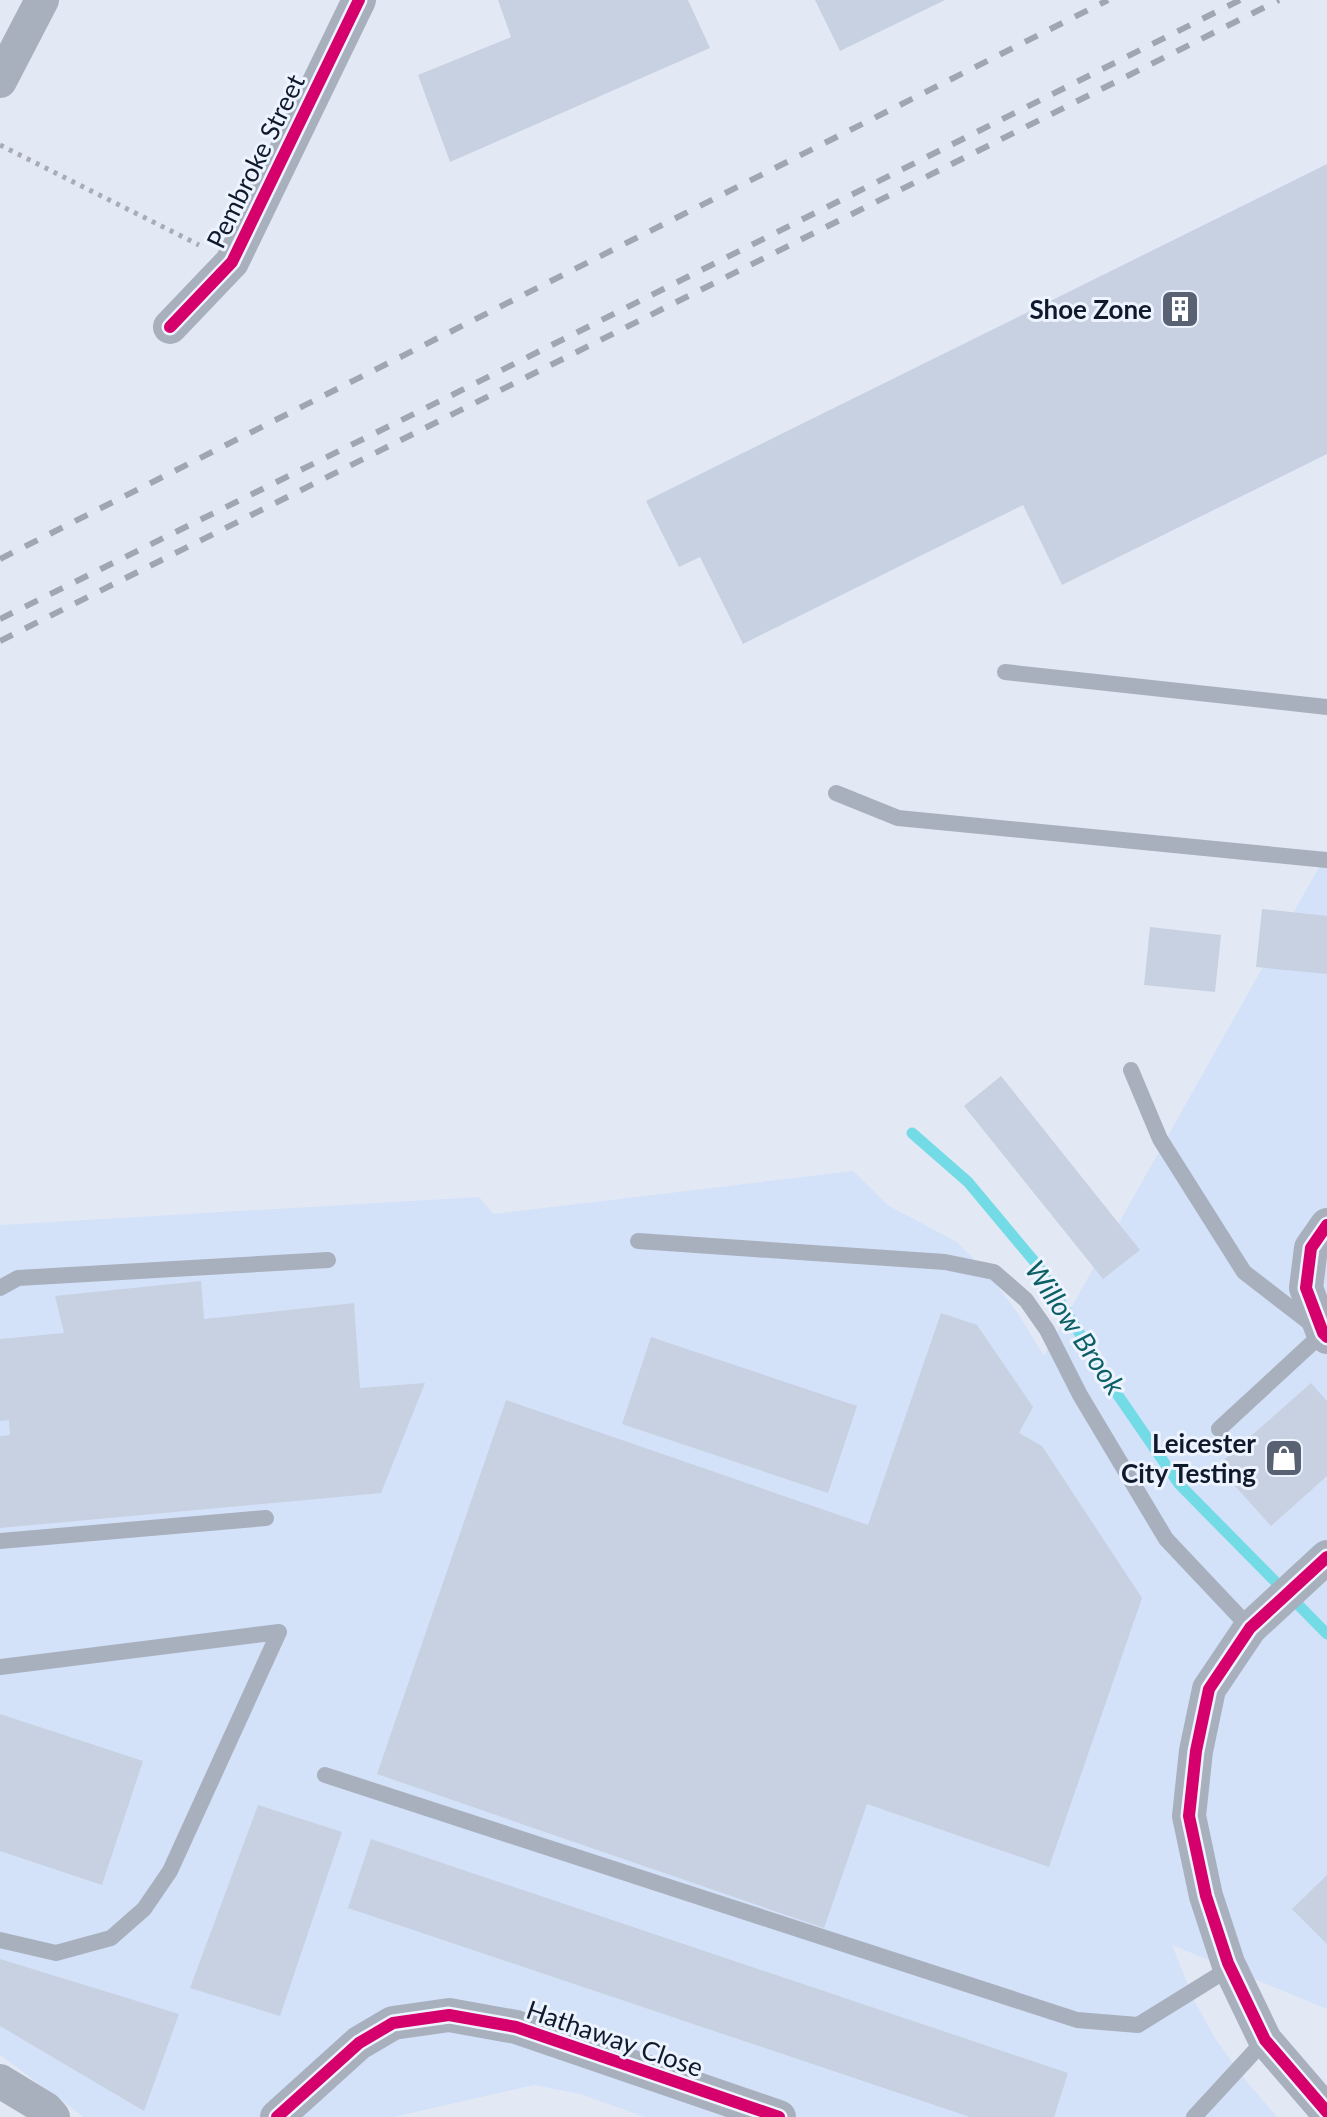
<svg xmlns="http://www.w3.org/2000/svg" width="1327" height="2117" viewBox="0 0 1327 2117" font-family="Lato,sans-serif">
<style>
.built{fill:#d3e1f9}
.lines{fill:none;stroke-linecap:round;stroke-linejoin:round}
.stream{stroke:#72dbe5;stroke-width:11}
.building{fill:#c8d1e1}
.path{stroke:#a7adb8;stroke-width:5;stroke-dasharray:4 6;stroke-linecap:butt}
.service{stroke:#a8b0be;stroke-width:16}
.minor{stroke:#a8b0be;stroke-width:34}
.rail{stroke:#a0a7b3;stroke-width:6;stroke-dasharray:14 14;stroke-linecap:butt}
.cycleway-casing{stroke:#eef4ff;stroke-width:17}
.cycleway{stroke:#d6006c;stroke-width:12}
.labels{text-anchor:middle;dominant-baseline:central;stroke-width:6;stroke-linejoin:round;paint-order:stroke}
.street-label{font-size:26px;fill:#0f1a2c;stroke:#eef4ff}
.poi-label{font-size:26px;font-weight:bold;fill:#0f1a2c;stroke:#eef4ff;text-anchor:end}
.water-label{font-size:28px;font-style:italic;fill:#0c6065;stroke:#eef4ff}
</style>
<rect width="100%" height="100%" fill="#e3e9f4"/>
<!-- built -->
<path class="built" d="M1327,853v1156l-155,-64 23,57 20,36 28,39 34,40h-632l-65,-23 -46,-9 -141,32h-309l-84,-62v-830l479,-28 14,17 360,-43 36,35 68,36 34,35 28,38 25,41z"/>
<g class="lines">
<!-- stream -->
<path class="stream" d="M912,1133l56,49 71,85 74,121 66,96 148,150"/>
</g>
<!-- building -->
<path class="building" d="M498,0h190l22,48 -260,114 -32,-87 93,-38z
M815,0h130l-105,51z
M1327,164v290l-265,131 -39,-80 -280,139 -43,-87 -21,10 -33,-66z
M1262,909l65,7v58l-71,-7z
M1150,927l71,8 -6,57 -71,-7z
M1001,1076l139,174 -37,29 -139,-173z
M201,1281l3,38 150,-16 6,85 65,-5 -44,110 -381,35v-92l10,-1 -1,-15 -9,1v-82l64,-6 -9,-37z
M941,1313l36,12 56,82 -14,26 23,13 100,152 -93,269 -182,-63 -43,124 -447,-154 129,-374 362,125z
M651,1337l206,69 -29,87 -206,-69z
M1311,1383l16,18v75l-56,50 -54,-60z
M0,1714l143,47 -41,124 -102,-34z
M258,1805l84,27 -62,184 -90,-28z
M371,1839l697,234 -14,44h-84l-622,-209z
M1327,1875v69l-35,-35z
M0,1959l179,55 -35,97 -144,-85z"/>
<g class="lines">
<!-- path -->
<path class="path" d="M0,145l199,100"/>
<!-- service -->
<path class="service" d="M1005,672l322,35
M836,793l62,25 429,42
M1131,1070l29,69 84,133 79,61 -104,96
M638,1241l307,21 49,10 32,28 21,30 33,65 86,144 84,89
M0,1288l18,-10 310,-18
M0,1541l266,-23
M0,1667l279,-35
M325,1775l752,245 61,5 92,-57
M0,1940l56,13 55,-15 33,-29 26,-38 109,-239
M1194,2117l71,-77"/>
<!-- minor -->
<path class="minor" d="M0,81l42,-81
M170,327l62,-65 127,-262
M1327,1225l-16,23 -5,40 17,45 4,4
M1327,1557l-77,71 -41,61 -13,62 -7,65 17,80 22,67 37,77 62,72
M0,2081l46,28 7,8
M277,2117l82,-74 34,-20 56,-8 67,12 263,90"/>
<!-- rail -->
<path class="rail" d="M0,559l1108,-559
M0,619l454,-225 786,-394
M0,641l1279,-641"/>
<defs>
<path id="cycleway" d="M170,327l62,-65 127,-262
M1327,1225l-16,23 -5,40 17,45 4,4
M1327,1557l-77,71 -41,61 -13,62 -7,65 17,80 22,67 37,77 62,72
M277,2117l82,-74 34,-20 56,-8 67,12 263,90"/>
</defs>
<!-- cycleway casing -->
<use href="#cycleway" class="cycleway-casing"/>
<!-- cycleway -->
<use href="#cycleway" class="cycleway"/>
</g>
<!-- icons -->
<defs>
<symbol id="building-square" viewBox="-11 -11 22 22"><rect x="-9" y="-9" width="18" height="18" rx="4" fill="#596272" stroke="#eef4ff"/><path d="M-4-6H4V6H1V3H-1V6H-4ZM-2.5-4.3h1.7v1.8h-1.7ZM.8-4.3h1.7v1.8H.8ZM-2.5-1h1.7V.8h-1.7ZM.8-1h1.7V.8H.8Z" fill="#fff"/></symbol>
<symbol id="shop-square" viewBox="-11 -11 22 22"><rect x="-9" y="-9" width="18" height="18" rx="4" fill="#596272" stroke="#eef4ff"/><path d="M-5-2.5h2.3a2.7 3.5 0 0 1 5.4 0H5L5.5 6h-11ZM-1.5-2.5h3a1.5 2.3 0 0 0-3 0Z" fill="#fff"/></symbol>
</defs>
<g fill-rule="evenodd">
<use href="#building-square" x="1158" y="287" width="44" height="44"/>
<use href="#shop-square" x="1262" y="1436" width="44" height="44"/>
</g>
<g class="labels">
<!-- street labels -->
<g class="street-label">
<text transform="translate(255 161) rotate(-64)">Pembroke Street</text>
<text transform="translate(615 2038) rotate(19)">Hathaway Close</text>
</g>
<!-- poi labels -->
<g class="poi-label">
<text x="1152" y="309">Shoe Zone</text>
<text x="1256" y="1443">Leicester<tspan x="1256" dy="30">City Testing</tspan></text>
</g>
<!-- water labels -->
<g class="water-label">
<text transform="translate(1076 1327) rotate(56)">Willow Brook</text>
</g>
</g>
</svg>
